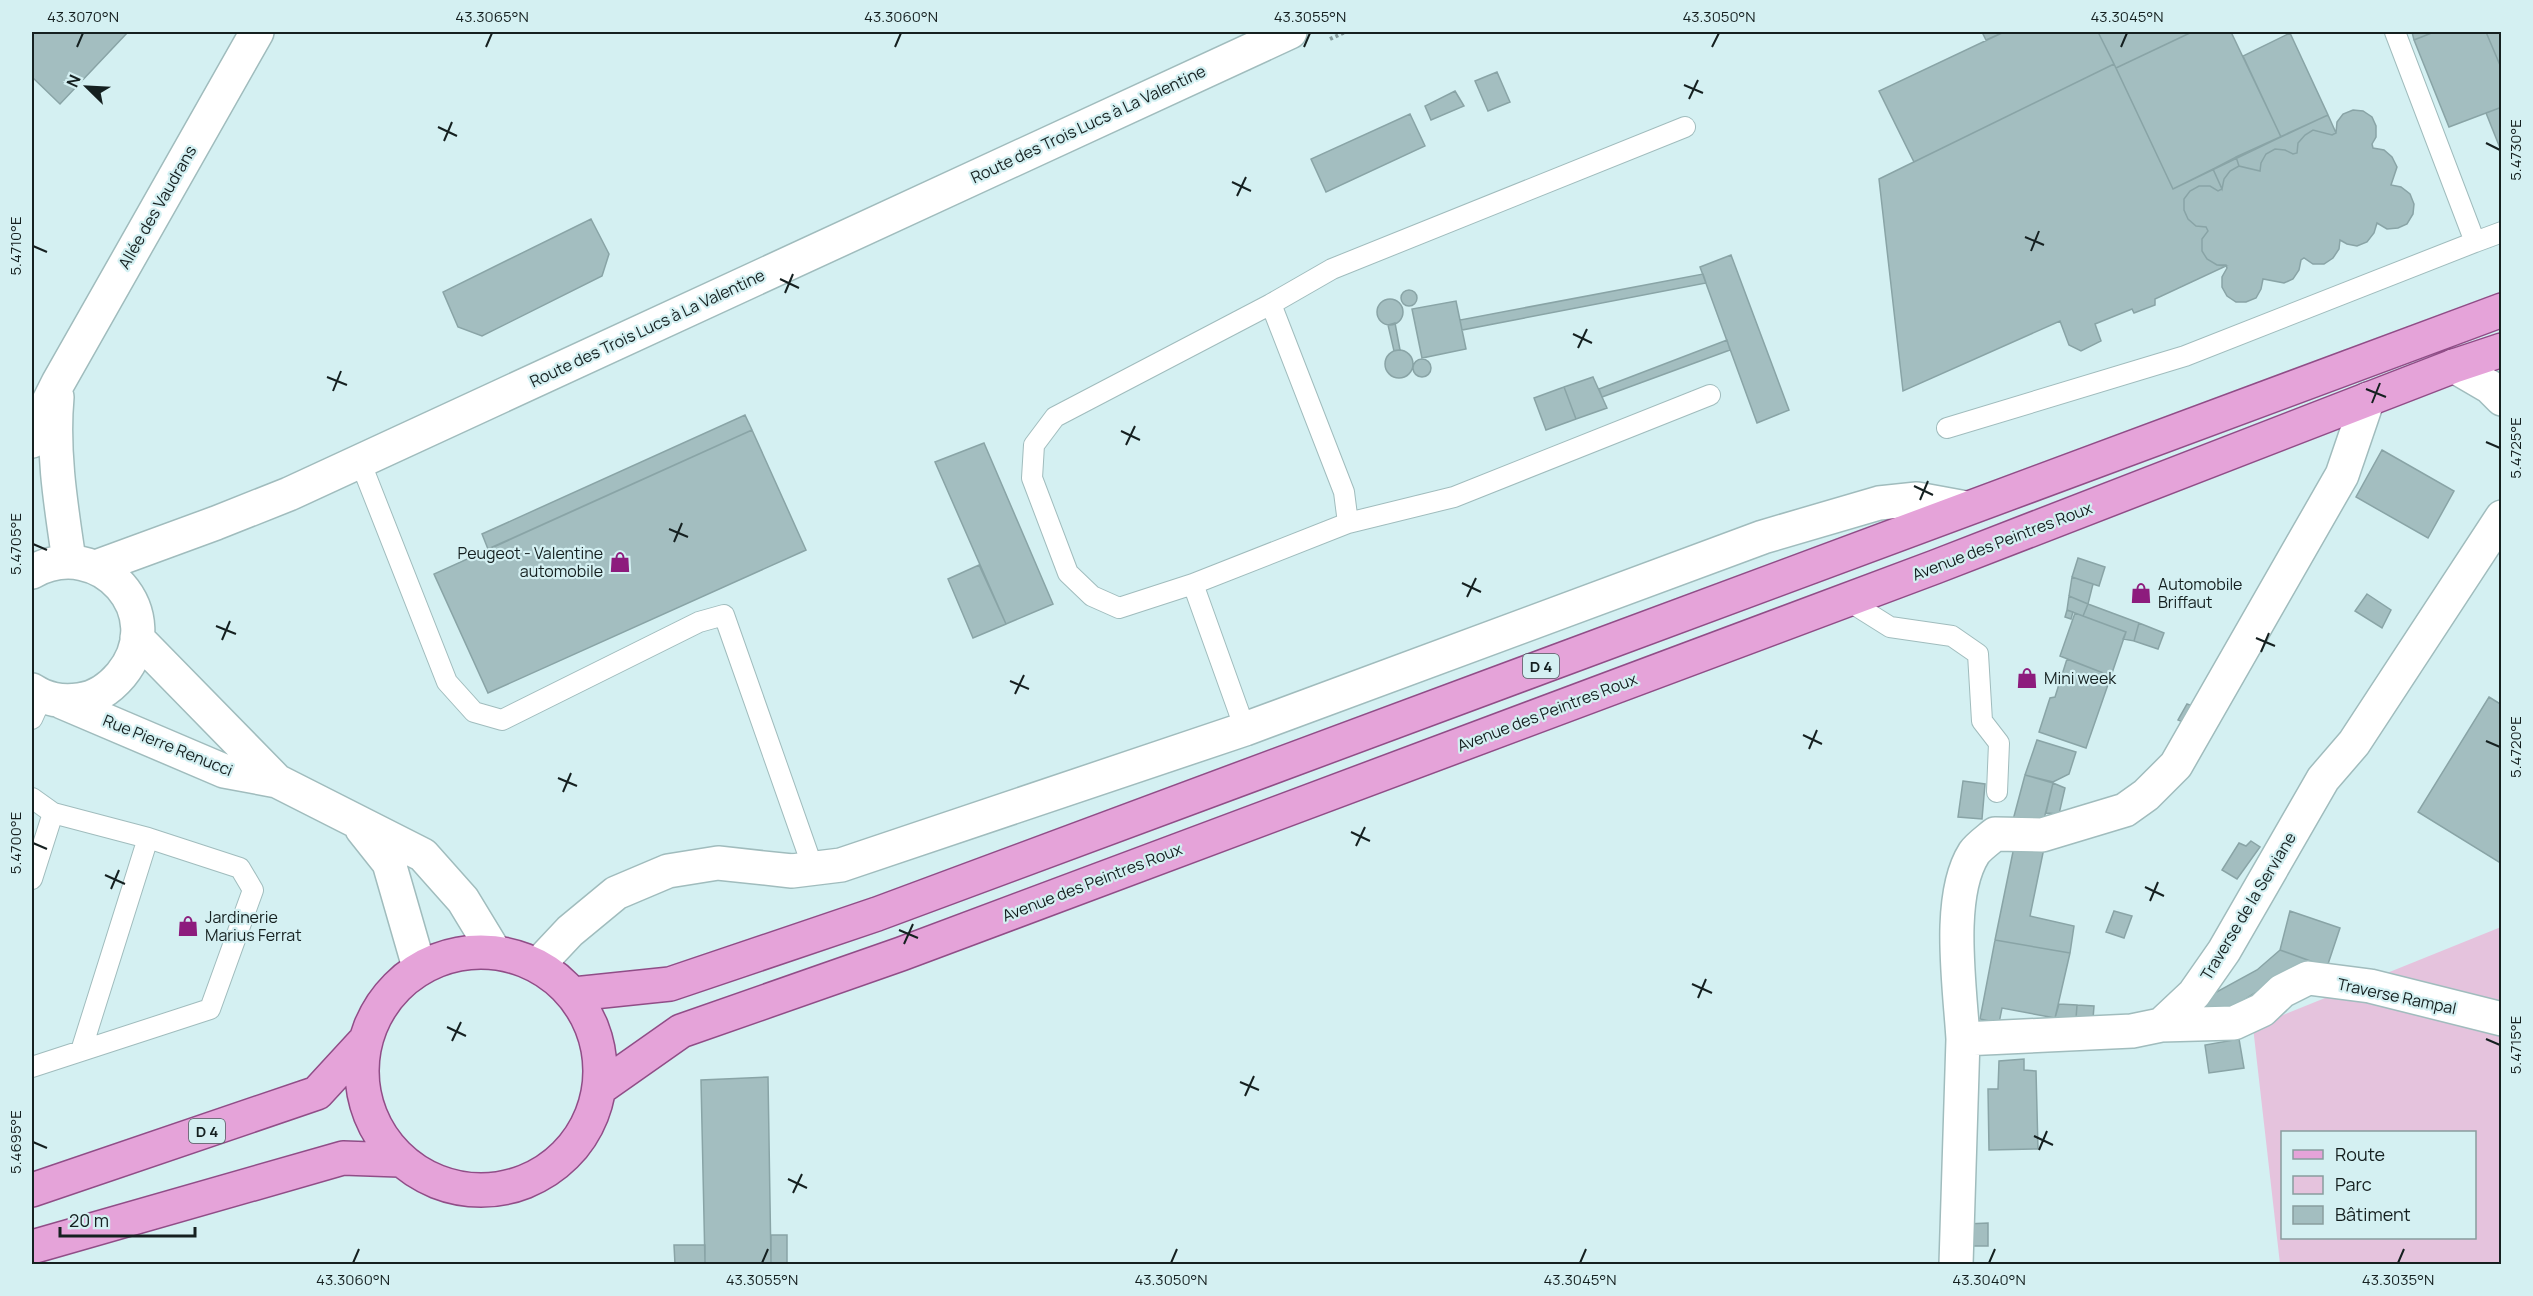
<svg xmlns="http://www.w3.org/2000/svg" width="2533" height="1296" viewBox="0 0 2533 1296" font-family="Manrope,sans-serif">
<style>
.green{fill:#e5c3dd;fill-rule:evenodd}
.building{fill:#a3bec0;stroke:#89a4a6;stroke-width:1.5}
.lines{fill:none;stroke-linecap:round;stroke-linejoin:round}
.service-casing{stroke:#a0bcbd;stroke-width:22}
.minor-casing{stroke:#a0bcbd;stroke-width:36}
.tertiary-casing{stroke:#a0bcbd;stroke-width:36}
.primary-casing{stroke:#904d87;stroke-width:36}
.path{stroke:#869b9c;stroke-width:4;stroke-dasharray:3 3;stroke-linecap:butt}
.service{stroke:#fff;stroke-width:20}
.minor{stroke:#fff;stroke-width:33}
.tertiary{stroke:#fff;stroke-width:33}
.primary{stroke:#e5a3d9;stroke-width:33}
.ticks{fill:none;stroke:#152020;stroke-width:2}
.labels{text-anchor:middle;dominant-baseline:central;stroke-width:4.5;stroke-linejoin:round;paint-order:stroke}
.shield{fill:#d4f0f2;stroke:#4e5e5f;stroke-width:1.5}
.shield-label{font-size:15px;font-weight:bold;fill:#152020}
.street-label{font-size:16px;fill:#152020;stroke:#d4f0f2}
.poi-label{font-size:16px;fill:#152020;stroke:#d4f0f2;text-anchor:start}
.neatline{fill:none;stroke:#152020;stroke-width:2}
.ticks-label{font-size:15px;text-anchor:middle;fill:#152020}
</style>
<rect width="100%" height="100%" fill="#d4f0f2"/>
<!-- green -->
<path class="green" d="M2501,927v337h-221l-27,-237zM2282,1132h192v106h-192z"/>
<!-- building -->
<path class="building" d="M32,32h96l-68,72 -28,-27z
M1982,32h22l-18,8z
M2004,32h94l16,32 -200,98 -35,-71z
M2098,32h94l-76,36z
M2192,32h39l50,105 -108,52 -57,-121z
M2412,32h22l-20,8z
M2434,32h52l16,38v37l-53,20 -35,-87z
M2486,32h16v38z
M2290,33l38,82 -47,22 -38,-81z
M2114,64l59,125 40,-20 9,20 -4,2 -8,-5h-11l-9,5 -6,8v11l4,9 8,7 10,1 2,4 -6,8v12l5,8 10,6 9,1 -71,33v6l-21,8 -2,-4 -37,15 6,17 -20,10 -12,-6 -9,-24 -157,70 -24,-212z
M1497,72l13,30 -22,9 -13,-30z
M1455,91l9,15 -33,14 -6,-14z
M2502,107v46l-16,-40z
M2353,110l10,1 9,6 4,9v11l-4,7 1,4 11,2 8,7 5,10 -6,18 10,2 9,7 4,10 -1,10 -6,10 -9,4 -11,1 -10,-6 -3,10 -7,9 -10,4 -10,-2 -7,-4 -1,9 -6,9 -9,6h-11l-9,-6 -3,2 -2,10 -6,9 -9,4 -21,-4 -2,10 -5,9 -10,4h-10l-9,-6 -5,-9v-10l5,-9 -1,-3h-9l-10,-6 -5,-8v-12l6,-8 -2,-4 -10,-1 -8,-7 -4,-9v-11l6,-8 9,-5h11l8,5 4,-2 2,-10 6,-8 9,-5 21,5 1,-8 5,-9 9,-5 10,1 8,4 4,-1 1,-10 7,-8 8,-5 19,5 4,-2 1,-11 6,-8z
M1410,114l15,32 -99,46 -15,-33z
M2328,115l8,18 -4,2 -19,-5 -8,5 -7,8 -1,10 -4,1 -8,-4 -10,-1 -9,5 -5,9 -1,8 -21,-5 -3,-9z
M2236,157l3,9 -9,5 -6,8 -2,10 -9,-20z
M591,219l18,35 -7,22 -120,60 -24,-9 -15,-35z
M1731,255l58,155 -32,13 -57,-156z
M1703,274l3,9 -244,47 -2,-10z
M1401 298a8 8 0 1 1 16 0a8 8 0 1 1-16 0Z
M1377 312a13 13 0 1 1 26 0a13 13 0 1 1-26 0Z
M1456,301l10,48 -44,9 -10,-49z
M1395,323l5,27 -6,1 -6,-26z
M1727,340l3,10 -128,47 -3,-8z
M1385 364a14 14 0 1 1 28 0a14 14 0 1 1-28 0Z
M1413 368a9 9 0 1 1 18 0a9 9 0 1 1-18 0Z
M1593,377l14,31 -31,11 -12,-32z
M1564,387l12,32 -30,11 -12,-32z
M745,415l7,15 -264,119 -6,-15z
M752,430l54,120 -318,143 -54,-119z
M984,443l69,161 -47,20 -71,-162z
M2382,450l72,41 -26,47 -72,-41z
M2078,558l27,9 -6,19 -27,-9z
M979,565l27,59 -33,14 -25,-59z
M2072,577l21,7 -5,20 -19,-8z
M2367,594l24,16 -9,18 -27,-17z
M2069,596l19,8 -5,12 -16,-6z
M2088,604l51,19 -5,18 -11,-2 3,-7 -43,-16z
M2067,610l6,2 -2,7 -6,-2z
M2075,613l51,19 -15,44 -51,-20z
M2139,623l25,10 -6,16 -24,-8z
M2067,659l44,17 -25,72 -47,-16 11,-34 5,-1z
M2489,697l13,8v159l-84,-52z
M2187,704l11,4 -8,17 -12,-5z
M2037,740l39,12 -7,22 -16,8 -28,-7z
M2025,775l28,8 -11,44 -29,-7z
M1963,781l22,3 -3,35 -24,-2z
M2053,783l12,5 -6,26 -13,-1z
M2251,841l9,6 -23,32 -15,-9 17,-27 7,3z
M2015,842l29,6 -14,68 44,10 -4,27 -75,-13z
M2114,911l18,5 -8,22 -18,-6z
M2290,911l50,17 -13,39 -47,-17z
M1995,940l75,13 -15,65 -53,-10 -3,15 -19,-4z
M2280,950l33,12 -53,35 -5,-4 -25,16 -24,6 -6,-14 57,-31z
M2059,1004l18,1 -1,14 -21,-1z
M2077,1005l17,1 -1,13h-17z
M2239,1039l5,29 -35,5 -4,-28z
M2024,1059v11l12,1 2,78 -49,1 -1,-61h10l1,-28z
M768,1077l3,187h-66l-4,-184z
M1988,1223v23h-24l2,-22z
M771,1235h16v29h-16z
M674,1245h31v19h-30z"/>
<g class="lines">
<defs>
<path id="service" d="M2395,32l80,210 27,-10
M1271,304l61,-35 353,-142
M1947,428l238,-72 290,-114
M360,461l87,221 27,30 28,8 197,-98 25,-7 89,253
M1348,523l106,-26 256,-102
M1193,584l155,-61 -4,-31 -73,-188 -216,113 -21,28 -2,33 36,95 24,23 27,12 74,-24 52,145
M1847,600l43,27 62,9 26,18 4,67 17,22 -2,49
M32,719l10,-22
M32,798l21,15 95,25 92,30 13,22 -43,119 -178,58
M32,879l21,-66
M81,1051l67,-213"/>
<path id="minor" d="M2454,366l36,21 12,12
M57,397c-5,55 4,109 12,163
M32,441l1,-8 25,-50 199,-351
M96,567l120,-44 73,-29 1001,-462
M538,965l32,-34 46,-38 52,-22 50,-8 74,8 49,-6 404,-136 518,-192 116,-34 38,-4 49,9
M2161,1025l73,-2 28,-13 20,-19 26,-13 62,8 132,33
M1963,1039c-3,-52 -17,-142 11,-186 5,-7 14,-13 21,-19l47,1 83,-25 21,-15 30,-30 166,-290 26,-76
M1956,1264l7,-225 169,-8 29,-6 33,-31 30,-43 99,-172 31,-36 148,-226"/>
<path id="tertiary" d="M32,572c68,-38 139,42 89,103 -11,13 -25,23 -42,25 -18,2 -32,0 -47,-10
M137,638l140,143
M62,702l162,69 53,10 146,74 40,45 31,51
M362,829l27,34 30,104"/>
<path id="primary" d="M362 1071a119 119 0 1 1 238 0a119 119 0 1 1-238 0Z
M574,994l96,-10 207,-70 1625,-604
M600,1088l81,-57 220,-77 1034,-387 519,-201 48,-16
M32,1190l285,-97 46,-50
M32,1247l311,-89 56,2"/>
</defs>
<!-- service casing -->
<use href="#service" class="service-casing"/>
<!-- minor casing -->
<use href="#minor" class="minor-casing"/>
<!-- tertiary casing -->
<use href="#tertiary" class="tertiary-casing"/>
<!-- primary casing -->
<use href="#primary" class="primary-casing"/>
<!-- path -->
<path class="path" d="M1330,39l15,-7"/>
<!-- service -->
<use href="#service" class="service"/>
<!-- minor -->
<use href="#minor" class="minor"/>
<!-- tertiary -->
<use href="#tertiary" class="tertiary"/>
<!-- primary -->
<use href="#primary" class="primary"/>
</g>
<!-- ticks -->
<path class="ticks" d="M77,47l6,-14M486,47l6,-14M895,47l6,-14M1304,47l6,-14M1712,47l7,-14M2121,47l6,-14M1684,85l19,8M1689,99l9,-19M438,127l19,9M444,141l8,-19M2486,143l14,7M1232,182l19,9M1237,196l9,-19M2025,237l19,8M33,246l14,6M2031,251l8,-20M780,279l19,9M785,293l8,-19M1573,334l19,9M1578,348l9,-19M327,377l20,8M2366,389l20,8M333,391l8,-20M2372,403l8,-20M1121,431l19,9M2486,442l14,6M1126,445l9,-19M1914,486l19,9M1920,500l8,-19M669,529l19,8M674,542l8,-19M33,544l14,6M1462,583l19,9M1467,597l9,-19M216,626l20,8M2256,638l19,8M222,640l8,-19M2261,652l8,-19M1010,681l19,8M1015,694l9,-19M1803,735l19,9M2486,741l14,6M1809,749l8,-19M558,778l19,8M563,792l8,-19M1351,832l19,9M33,843l14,6M1356,846l9,-19M105,875l20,9M2145,887l19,9M111,889l8,-19M2150,901l8,-19M899,930l19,8M904,944l9,-20M1692,984l20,9M1698,998l8,-19M447,1027l19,9M2486,1039l14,6M452,1041l9,-19M1240,1082l19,8M1245,1096l9,-20M2034,1136l19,9M33,1142l14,6M2039,1150l8,-19M788,1179l19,9M793,1193l9,-19M353,1263l6,-14M762,1263l6,-14M1171,1263l6,-14M1580,1263l6,-14M1989,1263l6,-14M2398,1263l6,-14"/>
<!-- icons -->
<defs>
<symbol id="shop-bare" viewBox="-9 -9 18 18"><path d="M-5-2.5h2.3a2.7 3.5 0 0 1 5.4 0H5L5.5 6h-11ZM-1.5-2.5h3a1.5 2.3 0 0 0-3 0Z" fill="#8d1c7d" stroke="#d4f0f2" stroke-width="2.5" paint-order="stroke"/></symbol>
</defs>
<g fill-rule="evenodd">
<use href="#shop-bare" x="605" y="547" width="30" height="30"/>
<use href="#shop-bare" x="2126" y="578" width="30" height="30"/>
<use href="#shop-bare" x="2012" y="663" width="30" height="30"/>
<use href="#shop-bare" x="173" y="911" width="30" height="30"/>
</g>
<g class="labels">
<!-- shield labels -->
<g class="shield">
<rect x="1523" y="654" width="36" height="24" rx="4.5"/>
<rect x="189" y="1119" width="36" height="24" rx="4.5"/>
</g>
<g class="shield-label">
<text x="1541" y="666">D 4</text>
<text x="207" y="1131">D 4</text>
</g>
<!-- street labels -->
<g class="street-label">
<text transform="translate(1088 124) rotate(-25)">Route des Trois Lucs à La Valentine</text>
<text transform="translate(157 207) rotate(-60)">Allée des Vaudrans</text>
<text transform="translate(647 328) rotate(-25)">Route des Trois Lucs à La Valentine</text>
<text transform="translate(2002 541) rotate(-21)">Avenue des Peintres Roux</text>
<text transform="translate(1547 712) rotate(-21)">Avenue des Peintres Roux</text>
<text transform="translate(168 745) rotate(22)">Rue Pierre Renucci</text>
<text transform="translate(1092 882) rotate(-21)">Avenue des Peintres Roux</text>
<text transform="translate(2248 906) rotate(-59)">Traverse de la Serviane</text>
<text transform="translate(2397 996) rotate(12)">Traverse Rampal</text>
</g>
<!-- poi labels -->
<g class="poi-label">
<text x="603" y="553" text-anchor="end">Peugeot - Valentine<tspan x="603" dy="18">automobile</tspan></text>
<text x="2158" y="584">Automobile<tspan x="2158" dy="18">Briffaut</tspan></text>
<text x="2044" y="678">Mini week</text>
<text x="205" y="917">Jardinerie<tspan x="205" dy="18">Marius Ferrat</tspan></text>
</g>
</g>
<!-- border -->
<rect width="2533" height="1296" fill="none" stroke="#d4f0f2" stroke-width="66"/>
<!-- legend -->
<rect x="2281" y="1131" width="195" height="108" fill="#d4f0f2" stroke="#889d9e" stroke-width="1.5"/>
<rect x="2293" y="1150" width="30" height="9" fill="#e5a3d9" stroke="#889d9e" stroke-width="1.5"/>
<text x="2335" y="1161" font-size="18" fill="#152020">Route</text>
<rect x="2293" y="1176" width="30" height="18" fill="#e5c3dd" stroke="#889d9e" stroke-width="1.5"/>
<text x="2335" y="1191" font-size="18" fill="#152020">Parc</text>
<rect x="2293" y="1206" width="30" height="18" fill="#a3bec0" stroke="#889d9e" stroke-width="1.5"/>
<text x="2335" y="1221" font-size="18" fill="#152020">Bâtiment</text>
<!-- north arrow -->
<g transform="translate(87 87) rotate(294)" stroke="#d4f0f2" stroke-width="4.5" paint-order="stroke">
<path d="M0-4.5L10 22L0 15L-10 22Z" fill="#152020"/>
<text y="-9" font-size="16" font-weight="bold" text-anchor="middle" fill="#152020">N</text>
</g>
<!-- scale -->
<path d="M60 1227v9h135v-9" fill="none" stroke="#152020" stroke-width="3"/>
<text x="69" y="1227" font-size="18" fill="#152020" stroke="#d4f0f2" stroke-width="4.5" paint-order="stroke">20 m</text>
<rect x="33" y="33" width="2467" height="1230" class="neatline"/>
<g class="ticks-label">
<text x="83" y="22">43.3070°N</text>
<text x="492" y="22">43.3065°N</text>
<text x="901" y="22">43.3060°N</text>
<text x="1310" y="22">43.3055°N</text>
<text x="1719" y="22">43.3050°N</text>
<text x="2127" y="22">43.3045°N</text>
<text transform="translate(2516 150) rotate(-90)" y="5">5.4730°E</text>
<text transform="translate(16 246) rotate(-90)" y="5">5.4710°E</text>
<text transform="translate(2516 448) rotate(-90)" y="5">5.4725°E</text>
<text transform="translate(16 544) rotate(-90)" y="5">5.4705°E</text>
<text transform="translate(2516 747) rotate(-90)" y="5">5.4720°E</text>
<text transform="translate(16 843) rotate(-90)" y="5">5.4700°E</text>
<text transform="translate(2516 1045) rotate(-90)" y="5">5.4715°E</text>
<text transform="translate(16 1142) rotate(-90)" y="5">5.4695°E</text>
<text x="353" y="1285">43.3060°N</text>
<text x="762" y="1285">43.3055°N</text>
<text x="1171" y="1285">43.3050°N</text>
<text x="1580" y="1285">43.3045°N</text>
<text x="1989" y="1285">43.3040°N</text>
<text x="2398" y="1285">43.3035°N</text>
</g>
</svg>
